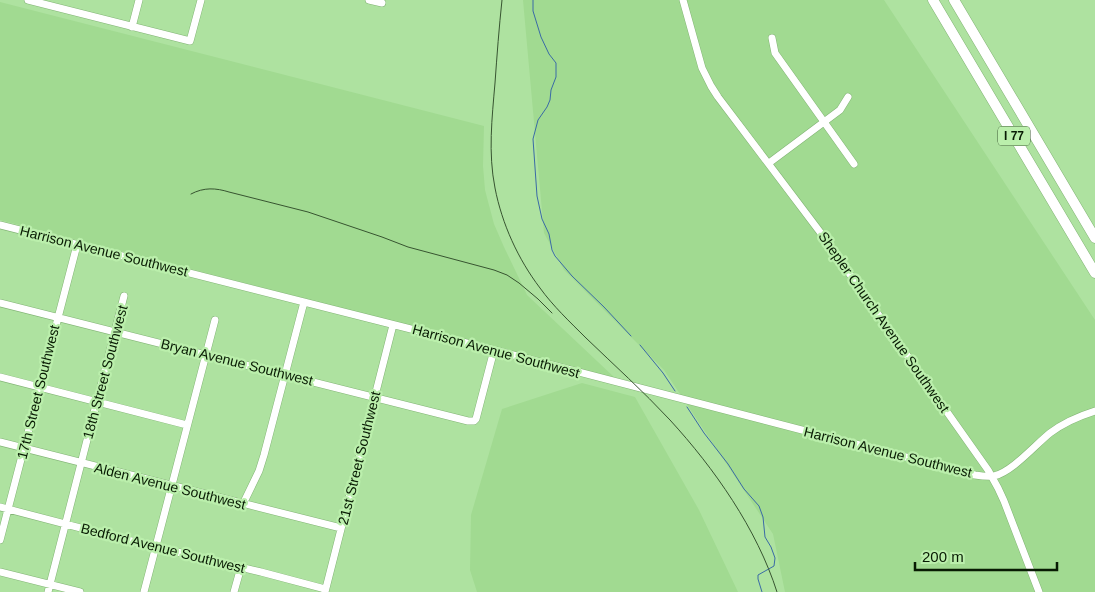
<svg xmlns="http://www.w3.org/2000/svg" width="1095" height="592" viewBox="0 0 1095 592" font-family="Helvetica,sans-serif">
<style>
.built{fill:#a1da91}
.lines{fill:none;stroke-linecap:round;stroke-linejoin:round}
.stream{stroke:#3a6aa6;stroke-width:1}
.minor-casing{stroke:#82b475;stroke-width:8}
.highway-casing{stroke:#82b475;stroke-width:11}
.minor{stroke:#fff;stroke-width:7}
.highway{stroke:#fff;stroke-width:10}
.rail{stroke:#375430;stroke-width:1}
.labels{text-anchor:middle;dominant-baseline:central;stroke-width:4.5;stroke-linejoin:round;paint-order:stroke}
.shield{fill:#bbefac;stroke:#3e5b36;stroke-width:1}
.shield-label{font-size:12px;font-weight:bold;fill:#081b03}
.street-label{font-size:14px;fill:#081b03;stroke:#bbefac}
</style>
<rect width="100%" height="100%" fill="#aee2a0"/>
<!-- built -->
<path class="built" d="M523,0h361l211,320v272h-310l-12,-58 -109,-164 -100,-100 -20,-37z
M0,2l484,124 -1,40 2,24 9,34 10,23 23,48 88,83 -615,-158z
M582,383l53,14 64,113 39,82h-261l-7,-22 1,-55 31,-106z"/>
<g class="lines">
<!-- stream -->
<path class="stream" d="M533,0v11l8,26 8,17 7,9v14l-5,13 -1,10 -3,7 -9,13 -5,19 4,57 5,23 7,15 3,16 3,6 17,20 32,31 27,29
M640,345l23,28 12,18
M687,407l17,26 24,31 16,25 15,17 4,11 2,20 6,10 4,11 -1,8 -16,9v4l4,13"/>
<defs>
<path id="minor" d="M28,0l162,41 11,-41
M369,0l13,3
M683,0l19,68 9,18 7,11 102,135 168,238 10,18 6,13 35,91
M132,27l7,-27
M772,38l3,15 79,111
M769,163l71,-53 8,-13
M0,225l494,125 481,125c6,1 13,2 19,1 18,-4 41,-31 56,-43 13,-10 29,-17 45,-22
M0,303l468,118h6l2,-2 18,-69
M0,377l187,48
M0,442l341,86
M243,504l16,-33 5,-16 40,-153
M0,507l119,31 142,34 64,17
M0,540l77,-295
M0,572l80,20
M48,592l76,-296
M144,592l71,-272
M234,592l7,-25
M325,592l68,-267"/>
<path id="highway" d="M933,0l162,273
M954,0l141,238"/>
</defs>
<!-- minor casing -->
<use href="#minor" class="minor-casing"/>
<!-- highway casing -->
<use href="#highway" class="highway-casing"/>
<!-- minor -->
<use href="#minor" class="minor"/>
<!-- highway -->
<use href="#highway" class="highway"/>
<!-- rail -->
<path class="rail" d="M502,0c-3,28 -5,55 -7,83 -3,35 -7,70 0,105 7,36 23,71 45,100 13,18 30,34 46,50 28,27 57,53 84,82 44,48 87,109 107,172
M191,194c13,-7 25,-6 38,-2l79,20 74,25 26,10 86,23 13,5 12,8 19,16 14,14"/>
</g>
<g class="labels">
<!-- shield labels -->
<rect class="shield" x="998" y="126.5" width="32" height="19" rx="4"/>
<g class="shield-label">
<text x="1014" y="136">I 77</text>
</g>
<!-- street labels -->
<g class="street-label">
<text transform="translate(104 251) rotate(14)">Harrison Avenue Southwest</text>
<text transform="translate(884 322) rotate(55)">Shepler Church Avenue Southwest</text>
<text transform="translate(496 351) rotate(15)">Harrison Avenue Southwest</text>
<text transform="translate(237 362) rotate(14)">Bryan Avenue Southwest</text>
<text transform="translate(105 372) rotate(-75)">18th Street Southwest</text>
<text transform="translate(38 392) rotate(-76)">17th Street Southwest</text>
<text transform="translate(888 452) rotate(14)">Harrison Avenue Southwest</text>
<text transform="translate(359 458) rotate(-76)">21st Street Southwest</text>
<text transform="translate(170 486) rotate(14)">Alden Avenue Southwest</text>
<text transform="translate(163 548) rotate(14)">Bedford Avenue Southwest</text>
</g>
</g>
<!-- scale -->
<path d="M915 562v8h142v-8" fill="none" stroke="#081b03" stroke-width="2.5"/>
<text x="922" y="562" font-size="15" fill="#081b03" stroke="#bbefac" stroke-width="4" paint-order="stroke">200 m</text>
</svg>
